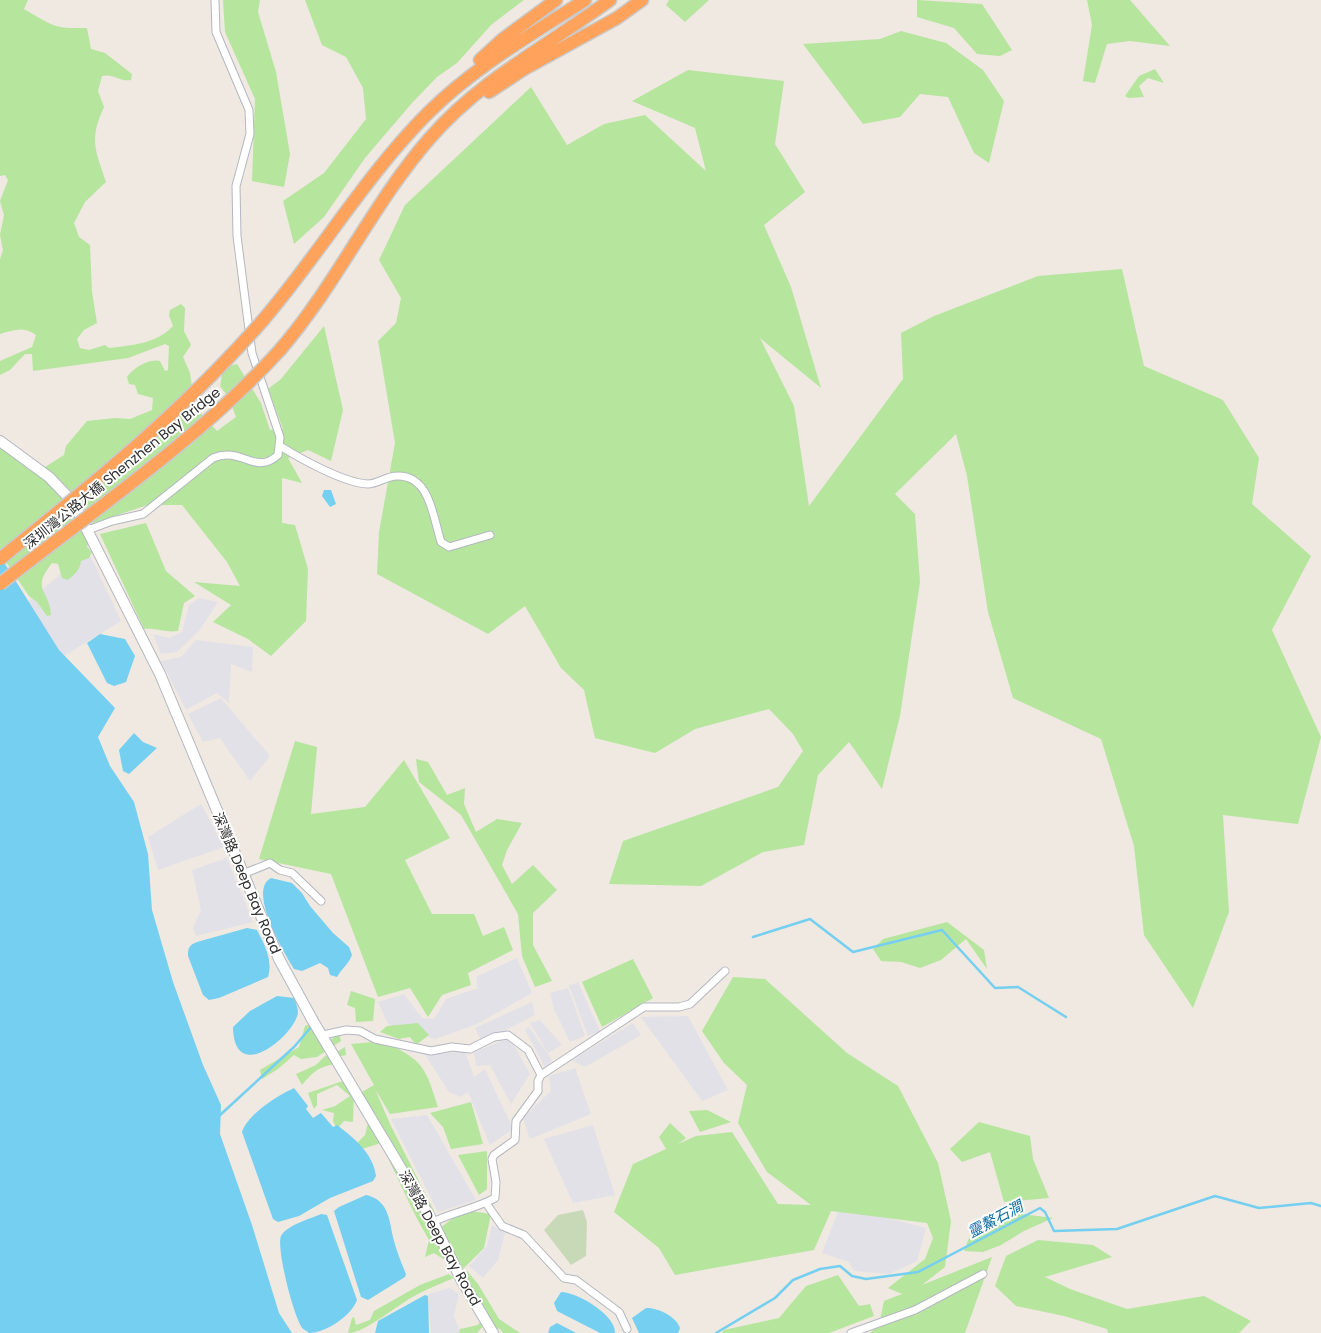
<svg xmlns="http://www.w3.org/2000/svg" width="1321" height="1333" viewBox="0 0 1321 1333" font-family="Poppins,'Noto Sans SC',sans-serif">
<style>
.industrial{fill:#e3e1e8}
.green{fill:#b6e59e}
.cemetery{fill:#c8d9b8}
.water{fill:#75cff0}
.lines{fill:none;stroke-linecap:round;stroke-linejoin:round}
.stream{stroke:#75cff0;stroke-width:2.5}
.street-casing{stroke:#b4b7c1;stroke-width:9}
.secondary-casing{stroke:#b4b7c1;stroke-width:12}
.highway-casing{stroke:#c9c9c9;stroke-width:15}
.street{stroke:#fff;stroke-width:7}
.secondary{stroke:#fff;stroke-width:10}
.highway{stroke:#ffa35c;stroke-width:12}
.highway-bridge-casing{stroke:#c9c9c9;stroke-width:15;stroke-linecap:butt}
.highway-bridge{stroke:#ffa35c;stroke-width:12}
.labels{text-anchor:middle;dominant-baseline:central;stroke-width:4;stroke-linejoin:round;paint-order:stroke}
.street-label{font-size:14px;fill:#2e2e2e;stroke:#fff}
.water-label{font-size:15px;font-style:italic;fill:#0d6fa3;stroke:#fff}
</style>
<rect width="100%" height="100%" fill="#efe9e1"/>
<!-- industrial -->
<path class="industrial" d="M88,551l33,70 -62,38 -34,-55z
M199,598l19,4 -19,29 -22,21 -16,2 -8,-20 16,4 13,-6 7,-27z
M196,640l57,7 -1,25 -21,-8 -2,39 -12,-10 -31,17 -25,-49 20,-4z
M221,698l49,58 -20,25 -30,-43 -17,4 -15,-28z
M201,804l23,43 -66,23 -10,-33z
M227,858l26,64 -57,14 -3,-8 8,-18 -9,-40z
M517,958l15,35 -55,31 -42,15 -47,-15 -10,-22 26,-8 18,24 12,1 12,-20 32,-11 -2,-11z
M578,982l22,49 -12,5 -19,-50z
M568,988l17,48 -15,6 -16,-33 -4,-16z
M532,1002l3,13 -53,27 -7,-14z
M688,1016l40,74 -26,11 -61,-84z
M540,1020l22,25 -14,8 -18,-30z
M633,1023l8,12 -56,32 -13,-7z
M529,1027l23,33 -7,7 -20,-37z
M510,1038l20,36 -19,30 -21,-39 -14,1 -2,-14z
M465,1052l9,25 11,-8 28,60 -23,16 -22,-53 -7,5 -12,-5 -25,-39z
M575,1068l16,46 -61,25 -7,-21 28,-27 -2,-15z
M427,1115l49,85 -38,12 -47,-93z
M593,1125l22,70 -42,8 -29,-64z
M840,1206l86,22 -9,33 -28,13 -35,-3 -5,-9 -27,-9z
M492,1225l13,8 -7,27 -15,18 -14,-12 18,-20z
M450,1288l9,6 -5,22 7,17h-30l-3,-39z"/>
<!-- green -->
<path class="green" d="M0,0h28l-4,9c9,5 18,11 27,15 11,5 24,4 36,4l4,21 14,4 27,21 -1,6c-11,2 -18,-7 -29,-4l-4,15 6,16c-15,33 -9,42 2,75l-21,20 -11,21 5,14 11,8 2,47 5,31 -13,7 -7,9 3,9 9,2 16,-5 4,3c24,-3 47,-4 64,-22l-4,-10 1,-6 11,-6 4,4 -1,23 7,14 -8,12 7,16 5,34 22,24 19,-14 -7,-19 -9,-12 3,-18 14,-4 24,39 9,27 13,-1 -15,-40 13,-10 43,-53 19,84 -12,51 -23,-11 -20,8 14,25 -20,-5v45l13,2 13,44 -2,52 -35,35 -23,-17 -35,-17 18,-17 -37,-23 46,4 -13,-24 -45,-57h-34l-58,19 -25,-38 -23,-17 22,-14 2,-9 21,-25 28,-3 15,1 22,-9 1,-12 -15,-4 -3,-9 -6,-1 -2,-7c6,-9 22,-19 33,-16l5,10 3,-1 1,-24 -4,-2 -37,14 -95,13 -1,-17h-7l-15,16 -10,5v-14l32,-14 4,-12c-12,-9 -22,-5 -36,-1v-75l3,-9 -3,-15 4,-20 -4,-14 8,-21 -3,-5 -5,1z
M223,0h37l-2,12 18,60 14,82 -6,33 -32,-6 3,-82 -30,-67z
M305,0h219l-33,25 -34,38 -20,14 -25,26 -47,55 -41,59 -30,27 -11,-43 41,-28 42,-54 -3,-31 -17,-31 -24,-12z
M669,0h40l-24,22 -19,-17z
M917,0l65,4 30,46 -12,6 -23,-2 -23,-26 -37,-11z
M1087,0h43l40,46 -40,-5 -23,3 -12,39 -12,-2 9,-56z
M901,31l45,12 37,27 21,31 -15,62 -15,-10 -26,-56 -28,-3 -20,23 -37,7 -60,-80 77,-5z
M1155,69l9,14 -16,-5 -9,8 5,11 -16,1 -3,-2 14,-20z
M688,70l96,11 -9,63 30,48 -41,33 27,62 30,101 -61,-50 34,68 15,100 94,-127 -2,-46 33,-17 104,-40 84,-7 22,97 79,34 36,58 -7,46 59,52 -39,74 49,107 -23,87 -75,-9 6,97 -36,96 -49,-73 -10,-89 -33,-107 -88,-41 -25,-86 -21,-136 -11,-42 -61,60 20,20 5,68 -20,134 -18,73 -33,-47 -31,33 -14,70 -41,7 -62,34 -92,-2 14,-43 155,-54 25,-36 -10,-17 -24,-25 -74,20 -40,24 -60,-15 -11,-48 -23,-22 -36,-62 -37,28 -111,-60 2,-42 16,-89 -17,-102 18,-18 5,-25 -22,-38 26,-55 126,-118 36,58 37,-21 41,-9 61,56 -11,-43 -63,-27z
M0,448l58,41 32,49 -3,9 5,5 -3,6 -8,3c-1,9 -6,13 -13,19l-6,-2 -4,-14 -6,-1c-22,28 -2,26 -1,52l-4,1 -10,-14 -8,-6 -29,-43z
M146,523l20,48 29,25 -11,7 -6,28c-13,2 -21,-3 -34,-2l-44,-95z
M295,741l22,6 -6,67 54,-7 39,-47 46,78 -45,22 27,54h42l9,22 21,-9 9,23 -45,23 3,12 -29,10 -14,22 -18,-29 -32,9 -47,-123 -72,-15z
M416,759l12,3 19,33 18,-7 -1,16 12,28 21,-13 25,4 -15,27 -5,15 10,19 21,-19 24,25 -24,23v32l19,36 -17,6 -13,-31 -4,-42 -57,-99 -42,-33z
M947,922l37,28 3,19 -21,-30 -25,21 -21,8 -19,-6 -20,-1 -8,-12 10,-10z
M633,959l20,39 -51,29 -20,-45z
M733,977l32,2 82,74 51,33 40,77 13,58 -6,46 -23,18 70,-28 -27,76h-95l9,-8 5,-24 18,-7 -14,-6 37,-29 8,-21 -6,-15 -96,-12 -17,39 -139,25 -16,-27 -45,-36 19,-48 33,-15 -7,-12 11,-14 16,15 -8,6 18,-8 36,-4 46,72 33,1 -44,-33 -29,-49 9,-38 -23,-22 -22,-32z
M351,991l24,8 -2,22 -17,1 -1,-14 -8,-3z
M312,1023l15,20 12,-10 2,8 -24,16 -16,2 -7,-4 -16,14 -16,10 -2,-9 39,-23 6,-21z
M418,1023l11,12 -13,10 -6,-8 -11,2 -19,-7 7,-6z
M383,1041c40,20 42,24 55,66l-48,7 -15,-25 15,35 44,87 -5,13 19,38 -14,-9 -9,4 4,-17 -13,-23 -35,-74 -22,7 -5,-4 11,-11 3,-12 -10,-16 -1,-12 17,-10 -23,-41z
M345,1047l1,8 -10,2 1,7c-16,1 -25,8 -35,21l-6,-11 20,-9 9,-9 7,-1z
M343,1081l11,12 -1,29 -9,-1 -7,8 -4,-8 1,-8 -12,-3 13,-4 15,-10 -13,-11 -20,9v11l-3,4 -6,-16z
M471,1102l12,42 -32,5 -8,-22 -13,-14z
M707,1110l24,12 -31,10 -11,-21z
M979,1122l51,14 3,23 16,39 -45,4 -14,-50 -28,10 -12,-13z
M487,1151v38l-8,6 -21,-40z
M464,1210l27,4 -7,34 -21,21 -23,-41z
M1014,1213l39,5 -29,13 -23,14 -18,7 -19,-1 8,-21z
M1038,1240l55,5 19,12 -67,20 25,12 57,20 77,-13 47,25 -12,12h-131l-1,-4 -43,-13 -48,-10 -21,-20 11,-30z
M467,1271l11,13 21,35 21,14h-17l-3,-4 -17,-3 -6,7h-18l1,-4 18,-4 9,-14 -25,-37z
M449,1274l5,4c-12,5 -25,10 -36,16 -19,9 -52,39 -70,39l4,-15 2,-1 2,8 14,-5 4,-9 46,-26z
M838,1275l21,31 11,-2 4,12 -45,17h-107l2,-3 55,-12 27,-32z"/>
<!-- cemetery -->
<path class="cemetery" d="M583,1210l4,12 -1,34 -15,9 -27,-35 14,-15z"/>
<!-- water -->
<path class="water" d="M324,490h7l5,14 -6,3 -8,-11z
M0,556l59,94 56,58 -17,29 12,29 24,36 14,52 4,56 21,72 30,83 18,40 -1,29 32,91 27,88 13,20h-292z
M100,634l25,5 10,17 -9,26 -12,4 -7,-3 -20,-40z
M134,733l9,9 14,6 -28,26 -6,-3 -4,-21z
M271,878l21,5 10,10 8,13 23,27 16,14 3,8c-4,10 -10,13 -15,22l-7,-2 -2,-7 -8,-5 -18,8 -8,-2c-10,-16 -47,-79 -23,-91z
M247,928l10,2c8,15 16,31 11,47l-49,21 -10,2 -6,-5 -15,-39c0,-8 1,-11 9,-14z
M277,996l17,2c2,4 4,10 4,15 -4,23 -64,73 -65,14l17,-16z
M294,1088l14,18 -2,3 7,9 8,-5 12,14 4,-2c17,13 36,28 39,51l-3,5 -43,17 -31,18 -21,6 -5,-3 -31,-87c6,-18 35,-36 52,-44z
M366,1195c22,5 23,23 27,42 3,13 8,25 13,37l-1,3 -37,23 -7,-3 -27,-86 5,-4z
M321,1214l6,1 30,85c-6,16 -31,33 -48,33 0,0 -5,-4 -6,-4 -9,-10 -27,-81 -22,-93 6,-11 29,-17 40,-22z
M561,1292c16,0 55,23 54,41h-15l-43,-22 -3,-8z
M425,1295l3,1 1,37h-54l3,-12z
M646,1308c11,-1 31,9 34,20l-2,5h-39l-7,-15z
M557,1323l19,10h-28l2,-6z"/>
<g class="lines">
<!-- stream -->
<path class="stream" d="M753,937l57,-18 43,33 89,-22 53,58 23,-1 48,30
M219,1116l75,-69 18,-21
M716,1333l59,-35 18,-18 27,-11 20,-3 12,10 14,3 52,-7 122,-64 5,4 9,19 63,-2 98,-33 44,12 52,-5 10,3"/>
<defs>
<path id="street" d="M280,446c21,13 64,37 88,38 10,0 18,-8 29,-8 33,-1 36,41 44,66l8,5 41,-12
M88,530l24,-9 31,-7 70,-56c29,-12 42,18 65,-3l2,-18 -28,-84 -15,-117 -1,-50 14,-52 -1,-24 -33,-78 -1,-32
M243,874l27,-11 10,7 12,3 29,28
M323,1035l23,-5 14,1 15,8 56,12 21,-4 18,2 24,-12 14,-2 20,15 13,25
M486,1203l16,23 22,9 40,43 12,2 43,32 8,17
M433,1222c20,-10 42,-13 62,-24l1,-16 -4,-23 2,-4 21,-15 1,-19 22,-30v-10l3,-6 103,-68h35l11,-3 35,-33
M851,1333l64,-23 68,-36"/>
<path id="secondary" d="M0,441l49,36 24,25 87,172 119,285 34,62 120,201 29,59 31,52"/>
<path id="highway" d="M480,60l23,-21 53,-39
M489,92l35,-23 93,-51 25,-18
M264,319c57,-67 102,-144 164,-206 46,-46 103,-78 157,-113
M280,350c57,-66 93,-147 150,-212 51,-59 119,-93 180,-138"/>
</defs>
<!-- street casing -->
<use href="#street" class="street-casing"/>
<!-- secondary casing -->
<use href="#secondary" class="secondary-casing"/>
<!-- highway casing -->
<use href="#highway" class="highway-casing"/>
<!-- street -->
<use href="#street" class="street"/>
<!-- secondary -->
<use href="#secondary" class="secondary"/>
<!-- highway -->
<use href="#highway" class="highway"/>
<defs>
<path id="highway-bridge" d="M0,559c93,-75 185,-149 264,-240
M0,584c95,-75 198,-144 280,-234"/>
</defs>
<!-- highway-bridge casing -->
<use href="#highway-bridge" class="highway-bridge-casing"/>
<!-- highway-bridge -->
<use href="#highway-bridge" class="highway-bridge"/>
</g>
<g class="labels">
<!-- street labels -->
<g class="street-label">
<text transform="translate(122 468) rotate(-39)">深圳灣公路大橋 Shenzhen Bay Bridge</text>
<text transform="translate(247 883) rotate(67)">深灣路 Deep Bay Road</text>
<text transform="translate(440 1238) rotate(61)">深灣路 Deep Bay Road</text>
</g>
<!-- water labels -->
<g class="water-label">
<text transform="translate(995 1219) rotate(-28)">靈鰲石澗</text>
</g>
</g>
</svg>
